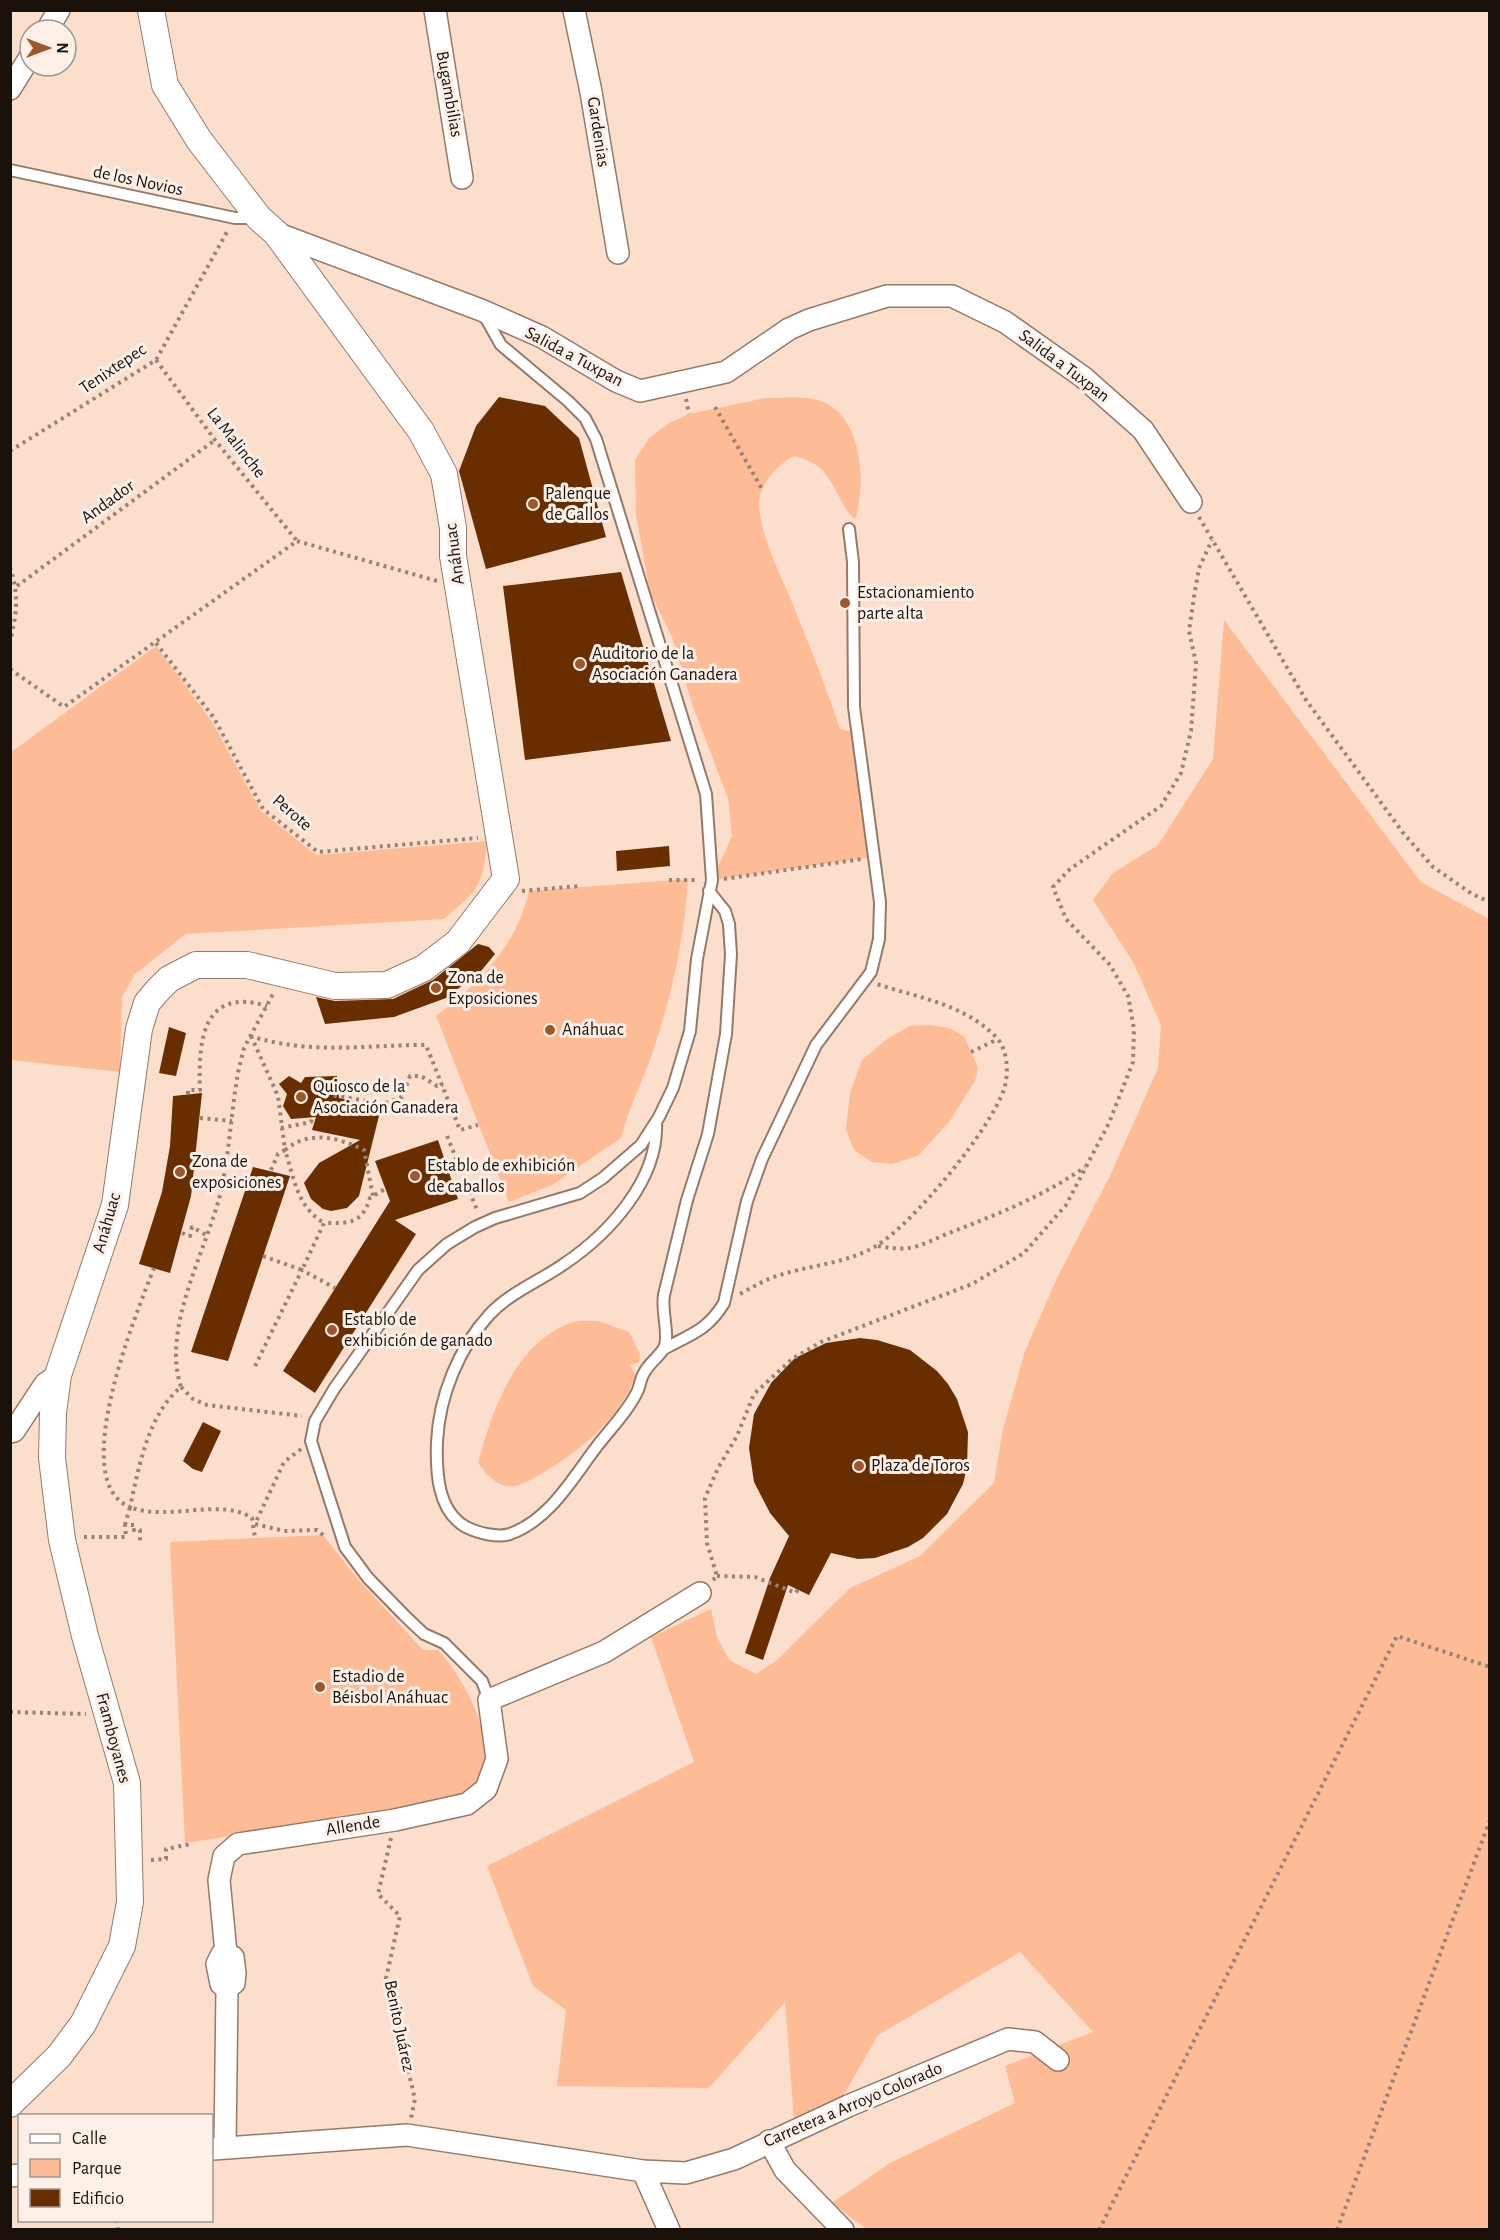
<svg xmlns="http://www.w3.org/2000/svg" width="1500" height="2240" viewBox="0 0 1500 2240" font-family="'Alegreya Sans',sans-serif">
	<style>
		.green { fill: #fdbc96 }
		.building { fill: #682e00 }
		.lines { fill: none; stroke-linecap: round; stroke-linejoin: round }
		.service-casing { stroke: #957a6a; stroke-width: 14 }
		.minor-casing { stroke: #957a6a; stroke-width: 24 }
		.tertiary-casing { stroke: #957a6a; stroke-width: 28 }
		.path { stroke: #978276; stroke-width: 4; stroke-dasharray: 3 4.5; stroke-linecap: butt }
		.service { stroke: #fff; stroke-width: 10 }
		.minor { stroke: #fff; stroke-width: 21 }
		.tertiary { stroke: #fff; stroke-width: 26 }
		.poi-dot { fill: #9c572a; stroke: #fcf0e9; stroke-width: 2 }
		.labels { text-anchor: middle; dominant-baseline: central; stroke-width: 6; stroke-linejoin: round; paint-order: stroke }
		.street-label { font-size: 18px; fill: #1b110b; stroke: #fcf0e9 }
		.poi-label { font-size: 18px; fill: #1b110b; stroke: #fcf0e9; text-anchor: start }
	</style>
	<rect width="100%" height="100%" fill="#fcdecd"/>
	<!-- green -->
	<path class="green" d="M 765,398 C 782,398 805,395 821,401 C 864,417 866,485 855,520 C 829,492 837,466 793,456 C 778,465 759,484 759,503 C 760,533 777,568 789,595 C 807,640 825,683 840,729 L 849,731 L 864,739 L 858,756 L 873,857 L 712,880 L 732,836 L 728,798 L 693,707 L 672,637 L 650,592 L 636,515 L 635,460 L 649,438 L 669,423 L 689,414 Z
		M 1224,620 L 1421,882 L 1489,919 L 1489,2229 L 866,2229 L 832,2203 L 890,2163 L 1015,2103 L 1005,2066 L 1093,2032 L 1020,1952 L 878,2035 L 842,2098 L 794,2120 L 785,2002 L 709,2088 L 557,2086 L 566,2010 L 533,1986 L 487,1866 L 694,1762 L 651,1637 L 711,1609 L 717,1637 L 729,1660 L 756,1674 L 777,1660 L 850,1588 L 920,1556 L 994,1483 L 1002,1433 L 1025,1351 L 1057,1278 L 1110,1176 L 1158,1068 L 1161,1025 L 1133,962 L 1093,900 L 1113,873 L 1158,845 L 1213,759 Z
		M 156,646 L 211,720 L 261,811 L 316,855 L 487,841 C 483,888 478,890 444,919 L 186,934 L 135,974 L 122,997 L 120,1072 L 11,1060 L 10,753 Z
		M 688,879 C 685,934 673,990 656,1042 C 646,1075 629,1105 621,1138 L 552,1185 L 509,1202 L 436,1016 C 479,984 517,945 529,891 Z
		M 930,1025 L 949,1028 L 964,1036 L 978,1068 L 975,1081 L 949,1122 L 918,1156 L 892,1164 L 872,1162 L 854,1150 L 846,1129 L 850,1093 L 862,1060 L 887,1039 L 910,1026 Z
		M 598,1321 L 629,1332 L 640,1354 L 639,1362 L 630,1365 L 636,1375 C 620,1419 580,1451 541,1474 C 531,1480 518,1488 506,1486 C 493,1483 486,1473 478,1463 C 492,1410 515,1344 570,1323 C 578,1320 590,1321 598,1321 Z
		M 323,1535 L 357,1578 L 423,1650 L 438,1650 C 462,1675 503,1748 480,1783 C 475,1790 464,1796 458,1801 L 185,1843 L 170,1542 Z"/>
	<!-- building -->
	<path class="building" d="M 499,397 L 545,406 L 579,438 L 606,537 L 486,569 L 459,471 L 476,426 Z
		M 621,572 L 671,741 L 525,760 L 503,586 Z
		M 669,846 L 670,866 L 617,871 L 616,851 Z
		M 478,944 L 489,947 L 495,954 L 481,971 L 446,998 L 394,1017 L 325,1024 L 316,997 L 335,1001 L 393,999 L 433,980 Z
		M 169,1027 L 186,1033 L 176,1076 L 159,1073 Z
		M 289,1076 L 301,1083 L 305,1077 L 337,1076 L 339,1098 L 381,1108 L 359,1196 L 347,1208 L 331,1211 L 323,1209 L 311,1199 L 304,1183 L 319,1163 L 360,1140 L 312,1130 L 316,1117 L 291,1119 L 283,1106 L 287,1094 L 279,1084 Z
		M 202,1093 L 191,1196 L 170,1273 L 139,1264 L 162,1192 L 170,1146 L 173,1096 Z
		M 438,1140 L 458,1199 L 395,1220 L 416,1234 L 315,1393 L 283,1371 L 390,1201 L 375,1161 Z
		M 253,1167 L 290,1176 L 228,1361 L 191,1352 Z
		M 860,1338 L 877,1340 L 910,1350 L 937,1371 L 948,1384 L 957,1399 L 968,1432 L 967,1467 L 963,1484 L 947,1514 L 923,1538 L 908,1547 L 875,1558 L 858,1559 L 831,1553 L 809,1595 L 788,1585 L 763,1660 L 745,1653 L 770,1578 L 789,1536 L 770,1513 L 754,1482 L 749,1448 L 754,1414 L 771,1383 L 795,1358 L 826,1343 Z
		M 203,1422 L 221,1431 L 202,1472 L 193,1469 L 183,1461 Z"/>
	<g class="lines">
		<!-- service casing -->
		<g class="service-casing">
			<path id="service" d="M 10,170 L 235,218 L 257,218
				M 484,315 L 501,345 L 568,401 L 585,418 L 596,439 L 706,794 L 712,880 L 697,959 L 690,1031 L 673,1088 L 659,1117 L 641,1145 L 603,1178 L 580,1193 L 495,1218 L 475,1227 L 447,1244 L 418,1270 L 334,1389 L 315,1421 L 311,1441 L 345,1547 L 368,1578 L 404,1615 L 424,1634 L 444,1643 L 482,1681 L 489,1700
				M 656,1122 C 659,1179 610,1233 564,1264 C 540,1281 509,1293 489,1315 C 459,1348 439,1396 437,1442 C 436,1471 437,1511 466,1527 C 478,1533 497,1538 510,1534 C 551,1519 573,1477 598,1445 C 611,1428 629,1410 638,1390 C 640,1384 641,1378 644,1373 C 649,1363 659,1357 664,1348 C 670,1337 661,1310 664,1295 L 687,1200 L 708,1134 L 726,1034 L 731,954 L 729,924 L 725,911 L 709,891
				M 664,1349 C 691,1334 707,1331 724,1303 L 747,1201 L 762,1159 L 816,1045 L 871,972 L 879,939 L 880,902 L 854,707 L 853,562 L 849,529"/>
		</g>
		<!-- minor casing -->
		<g class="minor-casing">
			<path id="minor" d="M 435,10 L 462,178
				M 574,10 L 591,92 L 618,253
				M 47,30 L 59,10
				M 10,89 L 30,57
				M 276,233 L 481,310 L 542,337 L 616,381 L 640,391 L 726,372 L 789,329 L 809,320 L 887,296 L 952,296 L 1005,322 L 1083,377 L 1143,430 L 1191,502
				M 10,1432 L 14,1431 L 45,1384 L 58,1375
				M 226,1953 L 222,1954 L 217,1964 L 221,1984 L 227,1988
				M 769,2141 L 785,2170 L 843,2230
				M 225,2148 L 227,1988 L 234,1983 L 235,1973 L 233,1957 L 226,1953 L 219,1880 L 224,1856 L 238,1844 L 395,1820 L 467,1804 L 486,1789 L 497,1759 L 489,1700 L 604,1652 L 700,1593
				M 213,2149 L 407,2135 L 643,2171 L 686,2173 L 734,2159 L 848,2106 L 1008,2039 L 1035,2042 L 1058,2060
				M 643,2171 L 669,2230
				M 10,2176 L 20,2175"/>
		</g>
		<!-- tertiary casing -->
		<g class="tertiary-casing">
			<path id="tertiary" d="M 10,2104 L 59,2056 L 83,2024 L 122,1946 L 130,1902 L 127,1783 L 85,1636 L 62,1540 L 52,1458 L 53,1413 L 58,1375 L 115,1205 L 139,1029 L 147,1003 L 157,991 L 169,979 L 196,965 L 247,965 L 335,986 L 387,985 L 424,968 L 458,942 L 506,879 L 453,556 L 453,528 L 444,474 L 421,431 L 276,233 L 259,218 L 199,140 L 165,85 L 151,10"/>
		</g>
		<!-- path -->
		<path class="path" d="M 156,360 L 215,440 L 297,541
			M 686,399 L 689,414
			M 715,407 L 762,489
			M 10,451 L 156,360 L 228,230
			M 1199,517 L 1306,700 L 1404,834 L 1433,867 L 1472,894 L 1490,902
			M 297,541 L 437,581
			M 10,567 C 19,593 17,615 10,641
			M 17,586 L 215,440
			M 156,643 L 214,718 L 263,809 L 318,852 L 478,838
			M 10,669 L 64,707 L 297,541
			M 724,879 L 862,859
			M 669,880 L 698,880
			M 522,891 L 579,886
			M 250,1036 C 311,1055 364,1045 426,1045 L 460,1130 L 478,1125
			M 251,1036 L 278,1096 L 285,1150
			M 971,1052 L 998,1039
			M 188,1094 L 188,1090 L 200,1090 C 198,1042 202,986 267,1006
			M 200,1118 L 232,1121
			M 281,1128 L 311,1122 L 320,1093 L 383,1104 L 402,1097 L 410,1076 L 421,1076 L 437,1086 L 443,1085
			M 447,1136 L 477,1210
			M 285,1150 C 309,1130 337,1137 364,1150 L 373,1196
			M 271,1170 L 278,1154 L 285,1150 C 294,1178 297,1207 324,1223
			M 182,1233 L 190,1236 L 192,1227 L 208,1236
			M 878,1246 C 890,1248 902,1250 914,1247 C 926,1244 937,1238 949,1233 C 996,1215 1044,1196 1085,1167
			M 263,1256 L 302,1270 L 324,1223 C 348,1223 362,1225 370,1198 L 385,1189
			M 154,1268 C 137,1312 66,1482 130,1507 C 139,1467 148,1414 181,1387 C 161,1327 207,1250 221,1191 C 230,1150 231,1109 239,1068 L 244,1048 L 273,994
			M 740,1294 C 753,1287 764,1280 777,1276 C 809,1265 846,1264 876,1246 C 913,1224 991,1129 1004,1089 C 1009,1074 1008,1049 996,1037 C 964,1004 919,998 877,984
			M 255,1366 L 302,1270 L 335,1288
			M 181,1387 L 193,1399 L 207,1405 L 302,1416
			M 301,1449 L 284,1462 L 255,1524 L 284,1531 L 317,1530 L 323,1535
			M 125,1525 L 130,1507 C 168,1522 221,1497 252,1518 L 255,1538
			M 84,1537 L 126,1537 L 125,1525 L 135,1525 L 134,1530 L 140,1530 L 140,1542
			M 717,1576 L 755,1577 L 796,1593 L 798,1589
			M 713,1580 L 717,1576 L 707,1543 L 705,1498 L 718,1468 L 737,1436 L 754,1394 L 792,1359 L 821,1342 L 972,1284 L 1024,1253 L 1066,1205 L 1109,1123 L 1133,1062 L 1134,1029 L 1128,996 L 1110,965 L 1066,919 L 1053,887 L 1070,869 L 1161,806 L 1181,773 L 1191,731 L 1196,663 L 1189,631 L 1194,597 L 1199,568 L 1212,540
			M 10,1712 L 86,1714
			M 391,1838 L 378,1894 L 400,1916 L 386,1978 L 415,2099 L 411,2118
			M 151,1860 L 166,1859 L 166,1849 L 191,1844
			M 116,2220 L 118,2230
			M 1099,2230 L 1397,1636 L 1490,1667
			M 1337,2230 L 1490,1820"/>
		<!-- service -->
		<use href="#service" class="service"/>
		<!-- minor -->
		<use href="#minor" class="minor"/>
		<!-- tertiary -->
		<use href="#tertiary" class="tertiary"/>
	</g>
	<!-- markers -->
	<g class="poi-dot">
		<circle cx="533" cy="504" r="6"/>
		<circle cx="845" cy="603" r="6"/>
		<circle cx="580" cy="664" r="6"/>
		<circle cx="436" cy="988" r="6"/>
		<circle cx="550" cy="1030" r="6"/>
		<circle cx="301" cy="1097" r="6"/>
		<circle cx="180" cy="1172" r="6"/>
		<circle cx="415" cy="1176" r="6"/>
		<circle cx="332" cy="1330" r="6"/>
		<circle cx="859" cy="1466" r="6"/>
		<circle cx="320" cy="1687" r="6"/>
	</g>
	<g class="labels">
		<!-- street labels -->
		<g class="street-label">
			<text transform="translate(449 94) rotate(80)">Bugambilias</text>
			<text transform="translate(598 132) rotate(81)">Gardenias</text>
			<text transform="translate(138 181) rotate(12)">de los Novios</text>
			<text transform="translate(574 357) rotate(28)">Salida a Tuxpan</text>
			<text transform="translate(1064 366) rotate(37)">Salida a Tuxpan</text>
			<text transform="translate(113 369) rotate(-34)">Tenixtepec</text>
			<text transform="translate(236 443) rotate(52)">La Malinche</text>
			<text transform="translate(108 502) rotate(-36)">Andador</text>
			<text transform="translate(455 554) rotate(-97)">Anáhuac</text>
			<text transform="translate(292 813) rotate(41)">Perote</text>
			<text transform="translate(107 1223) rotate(-74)">Anáhuac</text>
			<text transform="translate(113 1738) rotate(75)">Framboyanes</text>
			<text transform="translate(353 1826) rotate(-9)">Allende</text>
			<text transform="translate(399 2026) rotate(78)">Benito Juárez</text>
			<text transform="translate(853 2105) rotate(-23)">Carretera a Arroyo Colorado</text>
		</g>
		<!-- poi labels -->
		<g class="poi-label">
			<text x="545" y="494">Palenque<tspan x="545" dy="21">de Gallos</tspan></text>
			<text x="857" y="593">Estacionamiento<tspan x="857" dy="21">parte alta</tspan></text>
			<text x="592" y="654">Auditorio de la<tspan x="592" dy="21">Asociación Ganadera</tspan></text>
			<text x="448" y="978">Zona de<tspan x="448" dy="21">Exposiciones</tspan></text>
			<text x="562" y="1030">Anáhuac</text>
			<text x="313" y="1087">Quiosco de la<tspan x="313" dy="21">Asociación Ganadera</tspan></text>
			<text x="192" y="1162">Zona de<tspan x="192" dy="21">exposiciones</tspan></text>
			<text x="427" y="1166">Establo de exhibición<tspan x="427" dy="21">de caballos</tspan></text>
			<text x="344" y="1320">Establo de<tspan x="344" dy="21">exhibición de ganado</tspan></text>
			<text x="871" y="1466">Plaza de Toros</text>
			<text x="332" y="1677">Estadio de<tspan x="332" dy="21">Béisbol Anáhuac</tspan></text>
		</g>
	</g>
	<!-- border -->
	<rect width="1500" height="2240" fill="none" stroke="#1b110b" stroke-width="24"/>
	<!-- legend -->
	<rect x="18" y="2114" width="195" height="108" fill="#fcf0e9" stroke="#a29790" stroke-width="1.5"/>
	<rect x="30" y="2134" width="30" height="9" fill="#ffffff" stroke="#a29790" stroke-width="1.5"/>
	<text x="72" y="2144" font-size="18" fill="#1b110b">Calle</text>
	<rect x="30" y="2159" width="30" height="18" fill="#fdbc96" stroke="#a29790" stroke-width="1.5"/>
	<text x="72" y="2174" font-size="18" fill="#1b110b">Parque</text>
	<rect x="30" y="2189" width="30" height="18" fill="#682e00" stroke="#a29790" stroke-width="1.5"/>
	<text x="72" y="2204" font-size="18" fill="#1b110b">Edificio</text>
	<!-- north arrow -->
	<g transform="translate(48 48) rotate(90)"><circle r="28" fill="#fcf0e9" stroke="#a29790" stroke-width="1.5"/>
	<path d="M0-4.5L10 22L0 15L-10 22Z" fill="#9c572a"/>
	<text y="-9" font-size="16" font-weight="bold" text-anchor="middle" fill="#1b110b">N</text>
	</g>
</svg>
